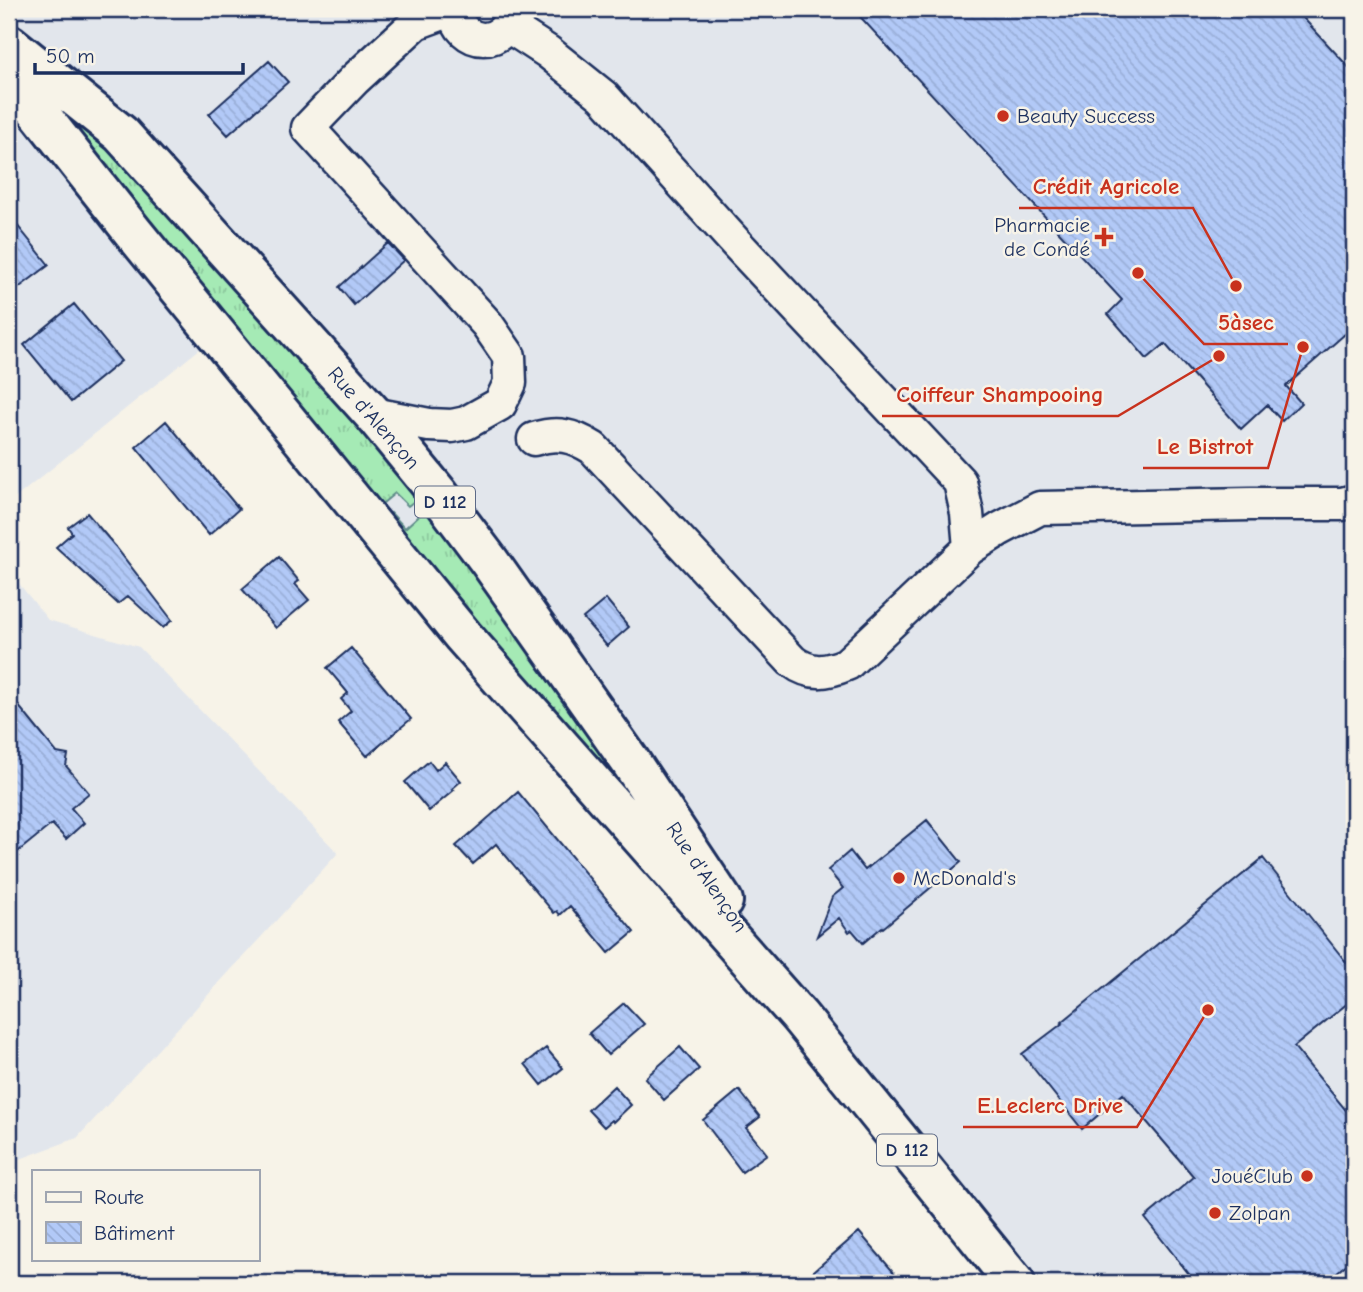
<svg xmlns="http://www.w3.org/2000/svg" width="1363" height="1292" viewBox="0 0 1363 1292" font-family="'Comic Neue',sans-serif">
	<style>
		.built { fill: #e2e6ec }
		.grass { fill: url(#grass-tufts); stroke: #608c8a; stroke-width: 2 }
		.building { fill: url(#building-back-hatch); stroke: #1b2f5e; stroke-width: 2 }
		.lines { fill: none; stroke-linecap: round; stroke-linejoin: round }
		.minor-casing { stroke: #1b2f5e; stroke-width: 37 }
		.major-casing { stroke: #1b2f5e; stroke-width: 44 }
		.minor { stroke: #f7f3e8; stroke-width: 32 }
		.major { stroke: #f7f3e8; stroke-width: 38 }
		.poi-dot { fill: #c8321e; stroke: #f7f3e8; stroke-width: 2.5 }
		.labels { text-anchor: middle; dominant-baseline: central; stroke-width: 5; stroke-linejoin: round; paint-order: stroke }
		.shield { fill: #f7f3e8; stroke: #5d6a87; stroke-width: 2 }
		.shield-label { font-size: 19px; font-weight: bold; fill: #1b2f5e }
		.poi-label { font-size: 21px; fill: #1b2f5e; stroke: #f7f3e8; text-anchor: start }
		.street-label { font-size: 21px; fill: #1b2f5e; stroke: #f7f3e8 }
		.leader { fill: none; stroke: #c8321e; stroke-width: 2.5 }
		.callout-dot { fill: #c8321e; stroke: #f7f3e8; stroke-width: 2.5 }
		.callout-label { font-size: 23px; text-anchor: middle; font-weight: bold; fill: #c8321e; stroke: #f7f3e8; stroke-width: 5; stroke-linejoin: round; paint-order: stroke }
	</style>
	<defs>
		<pattern id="grass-tufts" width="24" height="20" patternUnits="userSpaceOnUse" patternTransform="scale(1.75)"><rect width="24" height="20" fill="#a5eab5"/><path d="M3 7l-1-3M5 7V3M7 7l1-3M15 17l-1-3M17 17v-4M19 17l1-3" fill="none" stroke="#8dc99e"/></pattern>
		<pattern id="building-back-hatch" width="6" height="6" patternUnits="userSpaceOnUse" patternTransform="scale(1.75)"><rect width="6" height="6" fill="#b2c9f7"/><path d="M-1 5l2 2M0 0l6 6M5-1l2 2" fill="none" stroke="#98add6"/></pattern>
	</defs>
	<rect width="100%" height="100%" fill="#f7f3e8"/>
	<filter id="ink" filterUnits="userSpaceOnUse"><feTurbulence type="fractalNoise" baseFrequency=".0143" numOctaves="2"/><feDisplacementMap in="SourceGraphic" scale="14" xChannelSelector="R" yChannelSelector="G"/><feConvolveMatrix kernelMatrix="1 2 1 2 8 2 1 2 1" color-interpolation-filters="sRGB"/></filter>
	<g filter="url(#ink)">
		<!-- built -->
		<path class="built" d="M 9,9 L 1354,9 L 1354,1283 L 1013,1283 L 9,67 Z
			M 9,77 L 217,335 L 9,503 Z
			M 9,571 L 48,620 L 139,647 L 338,853 L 77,1138 L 9,1163 Z"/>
		<!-- grass -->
		<path class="grass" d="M 66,108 L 121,159 L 291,345 L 419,497 L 408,506 L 395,493 L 371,513 L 57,115 Z
			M 427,508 L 654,811 L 654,826 L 380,524 L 391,513 L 405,528 Z"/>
		<!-- building -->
		<path class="building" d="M 853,9 L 1295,9 L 1354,73 L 1354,326 L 1286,386 L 1301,403 L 1282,421 L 1267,405 L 1241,429 L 1165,344 L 1147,359 L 1108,314 L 1122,300 Z
			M 269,61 L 288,82 L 228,135 L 209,114 Z
			M 9,215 L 49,265 L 9,295 Z
			M 388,243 L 404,260 L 354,305 L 339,287 Z
			M 74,304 L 121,361 L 71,402 L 24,345 Z
			M 166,421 L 239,509 L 209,535 L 136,447 Z
			M 87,513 L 115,546 L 172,620 L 163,628 L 128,596 L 118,604 L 56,547 L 72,533 L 68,527 Z
			M 279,557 L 299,581 L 295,584 L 309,600 L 276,628 L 242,589 Z
			M 606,599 L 629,627 L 607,646 L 583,618 Z
			M 351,648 L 411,719 L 367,756 L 338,722 L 351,711 L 341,699 L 348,693 L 327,668 Z
			M 9,694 L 57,753 L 68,755 L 66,766 L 89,793 L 71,808 L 84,823 L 66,839 L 52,824 L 9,859 Z
			M 429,761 L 436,770 L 445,762 L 461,781 L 452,789 L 454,790 L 429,811 L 405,782 Z
			M 518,792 L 634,932 L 609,953 L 570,906 L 560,915 L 557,911 L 554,913 L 496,844 L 473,864 L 456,846 Z
			M 927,820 L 961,862 L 883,928 L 882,927 L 863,943 L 852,930 L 849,932 L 839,918 L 817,936 L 832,897 L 843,888 L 828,870 L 850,851 L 865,870 Z
			M 1263,858 L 1354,972 L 1354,998 L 1294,1047 L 1354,1120 L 1354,1258 L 1324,1283 L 1196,1283 L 1145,1218 L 1194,1177 L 1123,1094 L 1082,1129 L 1022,1054 L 1063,1023 L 1062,1022 Z
			M 624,1003 L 644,1024 L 608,1055 L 589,1033 Z
			M 680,1047 L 699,1069 L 664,1100 L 645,1078 Z
			M 546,1048 L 563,1068 L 542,1085 L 525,1064 Z
			M 614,1086 L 631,1105 L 613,1122 L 612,1120 L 604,1127 L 588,1110 Z
			M 739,1090 L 760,1117 L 746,1128 L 767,1154 L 742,1172 L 703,1120 Z
			M 859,1232 L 903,1283 L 800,1283 Z"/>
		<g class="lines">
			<!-- minor casing -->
			<g class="minor-casing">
				<path id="minor" d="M 454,9 C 460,49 507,49 513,9
					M 508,26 L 548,52 L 603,96 L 736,243 L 960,482 L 967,513 L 970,548
					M 373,414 L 429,425 L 452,426 L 466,423 L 500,404 L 510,383 L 509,356 L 487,324 L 308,128 L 355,79 L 416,23 L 454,9
					M 534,439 C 558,432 572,435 593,448 L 792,661 C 810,675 827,673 847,664 L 970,548 L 1000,529 L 1040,508 L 1251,504 L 1342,504 L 1354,501"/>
			</g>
			<!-- major casing -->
			<g class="major-casing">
				<path id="major" d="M 9,44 L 121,134 L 373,414 L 437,492 L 489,561 L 630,761 L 723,901
					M 9,75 L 133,232 L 463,636 L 799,1016 L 1015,1283"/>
			</g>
			<!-- minor -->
			<use href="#minor" class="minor"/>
			<!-- major -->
			<use href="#major" class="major"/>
		</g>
	</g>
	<!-- markers -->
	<g class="poi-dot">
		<circle cx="1003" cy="116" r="7"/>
		<path d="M1100.5 226.5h7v7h7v7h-7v7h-7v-7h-7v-7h7z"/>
		<circle cx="899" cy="878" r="7"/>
		<circle cx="1307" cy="1176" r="7"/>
		<circle cx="1215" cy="1213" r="7"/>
	</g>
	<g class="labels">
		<!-- shield labels -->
		<g class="shield">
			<rect x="415" y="486.5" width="60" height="31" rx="5"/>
			<rect x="877" y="1134.5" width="60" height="31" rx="5"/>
		</g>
		<g class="shield-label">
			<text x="445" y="502">D 112</text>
			<text x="907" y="1150">D 112</text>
		</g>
		<!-- poi labels -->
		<g class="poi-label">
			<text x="1017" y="116">Beauty Success</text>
			<text x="1090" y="225" text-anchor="end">Pharmacie<tspan x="1090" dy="24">de Condé</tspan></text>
			<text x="913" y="878">McDonald's</text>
			<text x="1293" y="1176" text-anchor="end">JouéClub</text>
			<text x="1229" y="1213">Zolpan</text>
		</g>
		<!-- street labels -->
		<g class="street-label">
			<text transform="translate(374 418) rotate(49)">Rue d'Alençon</text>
			<text transform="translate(707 877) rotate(56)">Rue d'Alençon</text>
		</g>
	</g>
	<!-- callouts -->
	<path class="leader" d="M1236 286L1193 208H1019M1138 273L1204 344H1288M1219 356L1118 416H882M1303 347L1268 468H1143M1208 1010L1137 1127H963"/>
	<g class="callout-dot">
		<circle cx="1236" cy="286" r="7"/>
		<circle cx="1138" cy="273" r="7"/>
		<circle cx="1219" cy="356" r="7"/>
		<circle cx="1303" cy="347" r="7"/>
		<circle cx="1208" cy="1010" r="7"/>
	</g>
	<g class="callout-label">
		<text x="1106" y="194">Crédit Agricole</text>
		<text x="1246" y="330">5àsec</text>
		<text x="1000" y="402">Coiffeur Shampooing</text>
		<text x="1205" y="454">Le Bistrot</text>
		<text x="1050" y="1113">E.Leclerc Drive</text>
	</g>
	<!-- margin -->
	<rect width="1363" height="1292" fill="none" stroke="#f7f3e8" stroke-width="35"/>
	<rect x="18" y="18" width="1328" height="1257" fill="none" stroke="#1b2f5e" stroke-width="2.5" filter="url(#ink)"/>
	<!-- legend -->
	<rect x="32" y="1170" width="228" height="91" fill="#f7f3e8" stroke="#9fa5b1" stroke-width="2"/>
	<rect x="46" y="1192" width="35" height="10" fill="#f7f3e8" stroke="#9fa5b1" stroke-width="2"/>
	<text x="94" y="1204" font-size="21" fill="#1b2f5e">Route</text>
	<rect x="46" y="1222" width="35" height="21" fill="url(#building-back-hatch)" stroke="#9fa5b1" stroke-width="2"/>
	<text x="94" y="1240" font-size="21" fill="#1b2f5e">Bâtiment</text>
	<!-- scale -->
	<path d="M35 63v10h208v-10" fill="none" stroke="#1b2f5e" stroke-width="3.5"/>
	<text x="46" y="63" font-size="21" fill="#1b2f5e" stroke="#f7f3e8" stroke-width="5" paint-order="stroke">50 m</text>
</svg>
